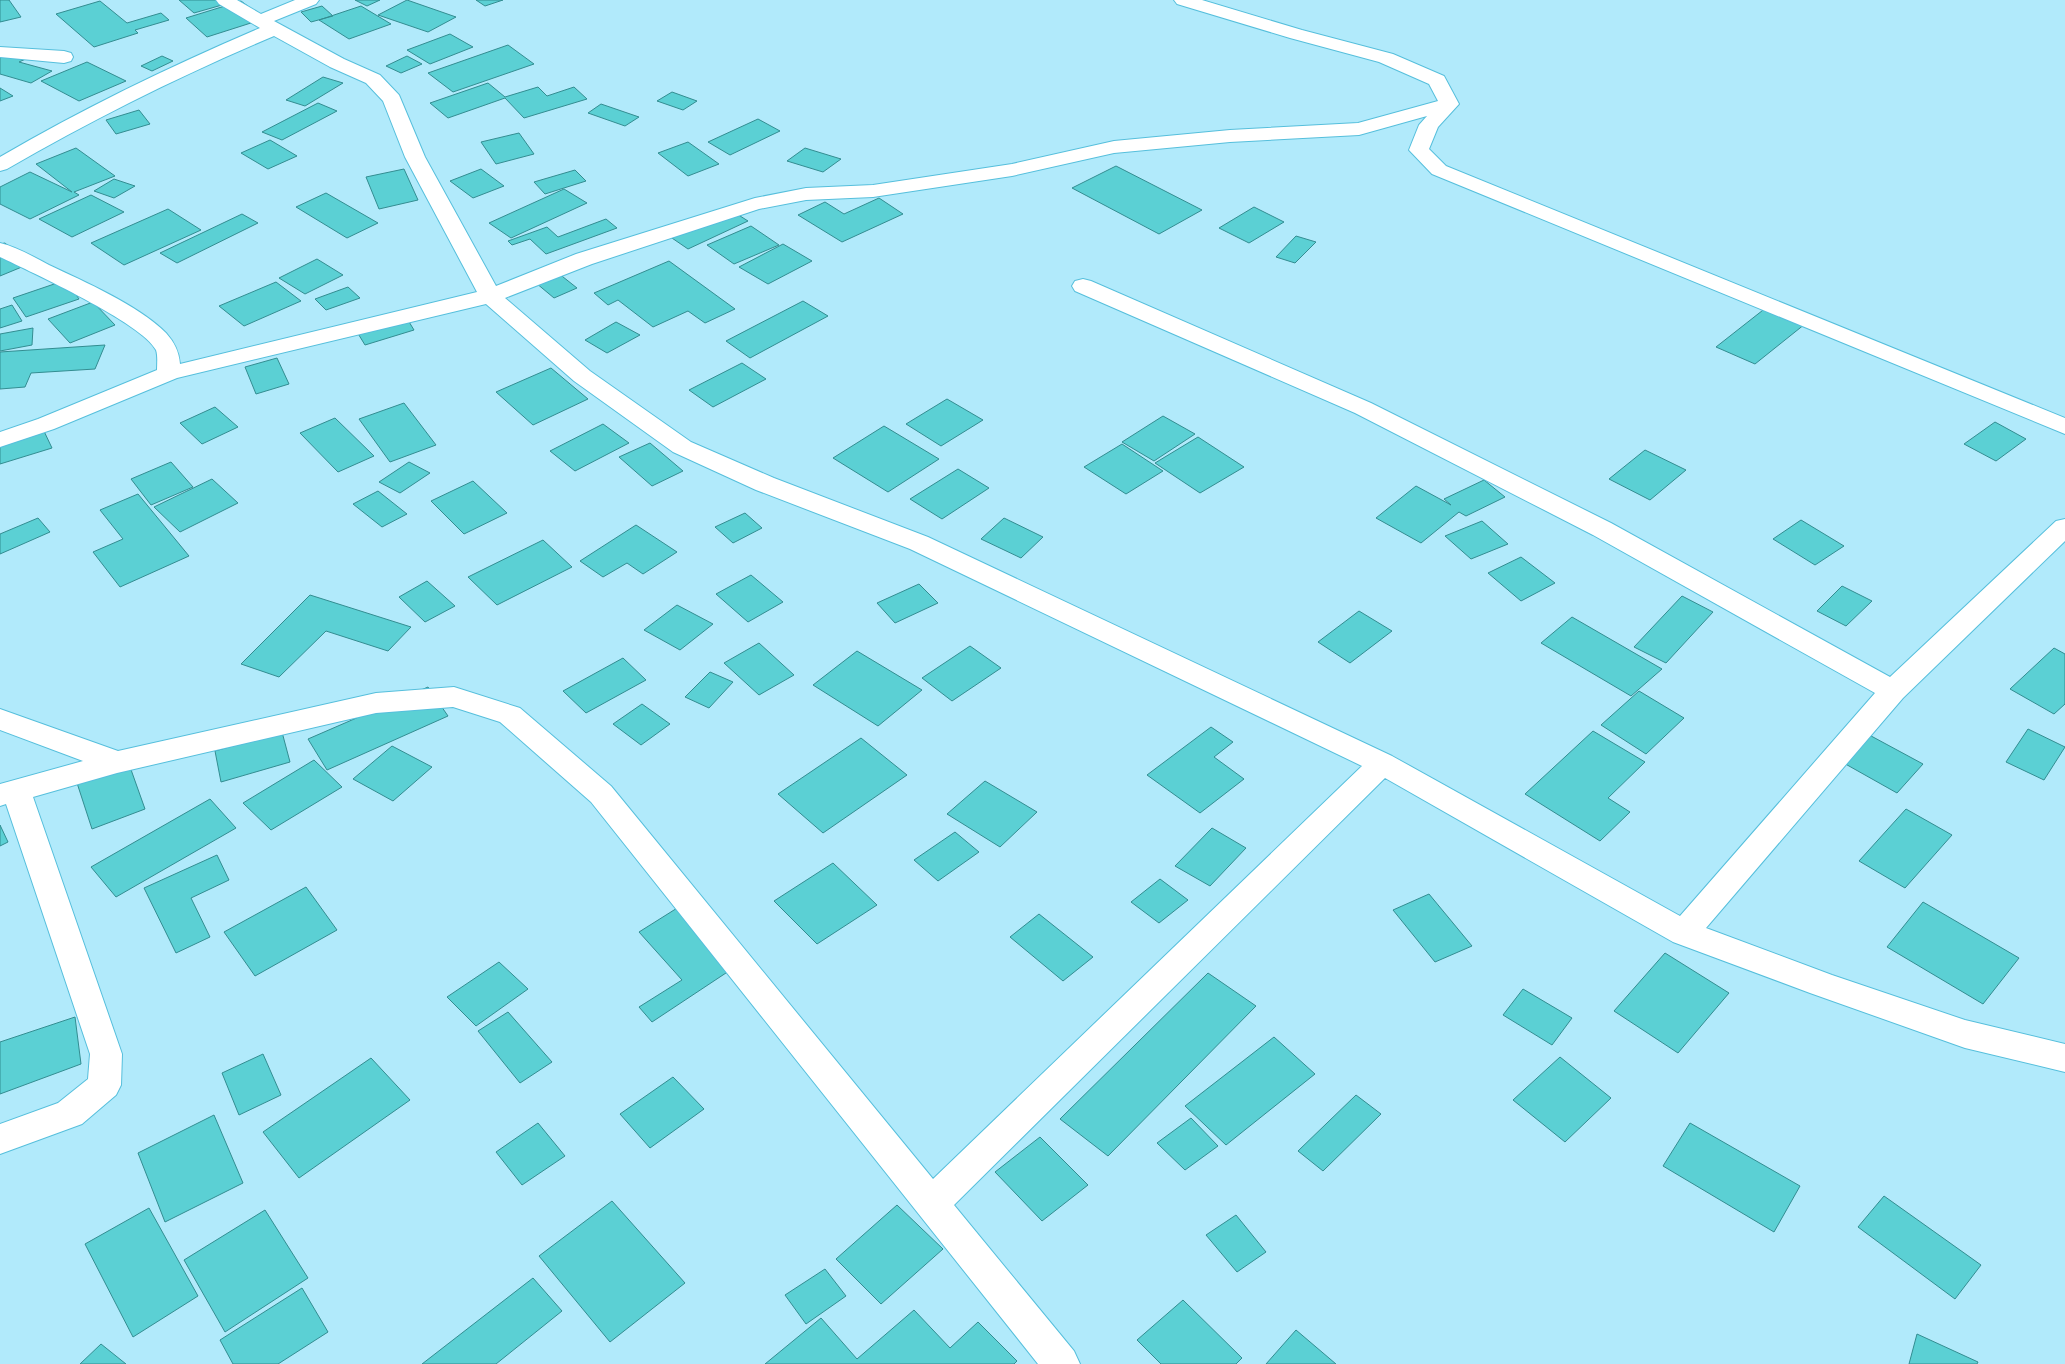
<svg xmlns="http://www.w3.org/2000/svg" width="2065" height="1364" viewBox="0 0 2065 1364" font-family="'DM Sans',sans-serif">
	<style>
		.building { fill: #5bd0d4; stroke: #338d91 }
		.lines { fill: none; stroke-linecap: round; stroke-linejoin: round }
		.minor-casing { stroke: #56bfdc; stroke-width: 2 }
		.minor { fill: #fff; fill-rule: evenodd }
	</style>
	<rect width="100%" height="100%" fill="#b1eafb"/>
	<!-- building -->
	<path class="building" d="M 0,0 L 9,0 L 21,17 L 0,22 Z
		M 179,0 L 235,0 L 236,1 L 194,13 Z
		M 355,0 L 380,0 L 367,6 Z
		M 407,0 L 456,17 L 428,32 L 378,15 Z
		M 476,0 L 503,0 L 485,6 Z
		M 100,1 L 127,23 L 161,13 L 169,20 L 135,30 L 138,33 L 94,47 L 56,14 Z
		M 241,1 L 253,10 L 254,22 L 207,37 L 186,18 Z
		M 322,6 L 333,16 L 311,22 L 301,12 Z
		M 361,6 L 391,24 L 349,39 L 319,20 Z
		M 450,34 L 473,47 L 430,64 L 407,50 Z
		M 508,45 L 534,64 L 453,92 L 428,73 Z
		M 0,55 L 28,58 L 19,62 L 52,71 L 31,83 L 0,74 Z
		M 162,56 L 173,61 L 152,71 L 141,66 Z
		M 407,56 L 422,64 L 401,73 L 386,66 Z
		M 87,62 L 126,81 L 79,101 L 41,81 Z
		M 323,77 L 343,83 L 305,106 L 286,100 Z
		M 488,83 L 505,97 L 538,87 L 547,96 L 574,87 L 587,99 L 524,118 L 505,98 L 448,118 L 430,103 Z
		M 0,88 L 13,96 L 0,101 Z
		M 672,92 L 697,101 L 683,110 L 657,101 Z
		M 318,103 L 337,111 L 282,140 L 262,132 Z
		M 601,104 L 639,117 L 625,126 L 588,113 Z
		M 139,110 L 150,124 L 116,134 L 106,120 Z
		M 758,119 L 780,131 L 730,155 L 708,142 Z
		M 519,133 L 534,154 L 496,164 L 481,142 Z
		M 270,140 L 297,156 L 268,169 L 241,153 Z
		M 688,142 L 719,164 L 688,176 L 658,153 Z
		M 76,148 L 115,176 L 74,192 L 79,195 L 30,219 L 0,204 L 0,187 L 30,172 L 72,192 L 36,164 Z
		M 805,148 L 841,159 L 823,172 L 787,161 Z
		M 1116,166 L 1202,210 L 1159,234 L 1072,188 Z
		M 404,169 L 418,200 L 379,209 L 366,177 Z
		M 481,169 L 504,186 L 473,198 L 450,181 Z
		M 575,170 L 586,181 L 545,194 L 534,182 Z
		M 114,179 L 135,186 L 114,198 L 94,191 Z
		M 564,189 L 587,203 L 511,238 L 489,223 Z
		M 326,193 L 378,223 L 347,238 L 296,207 Z
		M 91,195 L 124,212 L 72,237 L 39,219 Z
		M 879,198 L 903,214 L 842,242 L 798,215 L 825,202 L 844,214 Z
		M 1254,207 L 1284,222 L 1249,243 L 1219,228 Z
		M 168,209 L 201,230 L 124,265 L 91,243 Z
		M 729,209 L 748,221 L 688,249 L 669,236 Z
		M 242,214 L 258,223 L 177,263 L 160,253 Z
		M 606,219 L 617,228 L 546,254 L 530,239 L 512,245 L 508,241 L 547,227 L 558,237 Z
		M 751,226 L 779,245 L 734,264 L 707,245 Z
		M 1296,236 L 1316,242 L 1295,263 L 1276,257 Z
		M 5,243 L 29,264 L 0,276 L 0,244 Z
		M 783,244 L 812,261 L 768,284 L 739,267 Z
		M 317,259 L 343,275 L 305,294 L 279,278 Z
		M 669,261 L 735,309 L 705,323 L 688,311 L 653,327 L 618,300 L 608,305 L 594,293 Z
		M 553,269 L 577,288 L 554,298 L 530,278 Z
		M 66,280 L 79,299 L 26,317 L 13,298 Z
		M 276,282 L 301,301 L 244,326 L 219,306 Z
		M 348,287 L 360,298 L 326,310 L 315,299 Z
		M 803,301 L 828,316 L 750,358 L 726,341 Z
		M 93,302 L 115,325 L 70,343 L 48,319 Z
		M 1772,303 L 1810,320 L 1755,364 L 1716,347 Z
		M 12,305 L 22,321 L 0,328 L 0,309 Z
		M 403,312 L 414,330 L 365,345 L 354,327 Z
		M 616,322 L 640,335 L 607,353 L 585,340 Z
		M 33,328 L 32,345 L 0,351 L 0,334 Z
		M 105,345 L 95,369 L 31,373 L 25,387 L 0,389 L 0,352 Z
		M 277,358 L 289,384 L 256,394 L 245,367 Z
		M 742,363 L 766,379 L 713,407 L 689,390 Z
		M 551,368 L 588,399 L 533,425 L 496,392 Z
		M 947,399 L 983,420 L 941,446 L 906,424 Z
		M 404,403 L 436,445 L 390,462 L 359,419 Z
		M 215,407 L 238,427 L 202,444 L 180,423 Z
		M 1163,416 L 1195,434 L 1154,461 L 1122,442 Z
		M 335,418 L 374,456 L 338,472 L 300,433 Z
		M 1995,422 L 2026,439 L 1996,461 L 1964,444 Z
		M 603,424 L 629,443 L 575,471 L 550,451 Z
		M 884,426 L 939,459 L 888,492 L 833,458 Z
		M 42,427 L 52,448 L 0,464 L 0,440 Z
		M 1198,437 L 1244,467 L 1200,493 L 1155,463 Z
		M 650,443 L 683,471 L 652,486 L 619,457 Z
		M 1122,444 L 1163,471 L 1126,494 L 1084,467 Z
		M 1645,450 L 1686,470 L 1650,500 L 1609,479 Z
		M 171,462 L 193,487 L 151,505 L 131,479 Z
		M 409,462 L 430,473 L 400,493 L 379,482 Z
		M 958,469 L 989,488 L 942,519 L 910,499 Z
		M 212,479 L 238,503 L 180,532 L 154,507 Z
		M 1484,480 L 1505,497 L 1466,516 L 1459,512 L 1421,543 L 1376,518 L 1416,486 L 1451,505 L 1444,499 Z
		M 473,481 L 507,513 L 464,534 L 431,501 Z
		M 378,491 L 407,514 L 382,527 L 353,504 Z
		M 138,494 L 189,556 L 120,587 L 93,552 L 123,539 L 100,510 Z
		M 745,513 L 762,528 L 733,543 L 715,527 Z
		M 38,518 L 50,532 L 0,554 L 0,534 Z
		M 1004,518 L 1043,537 L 1021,558 L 981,539 Z
		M 1801,520 L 1844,546 L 1815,565 L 1773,539 Z
		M 1482,521 L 1508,544 L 1471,559 L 1445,536 Z
		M 636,525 L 677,552 L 643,574 L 627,563 L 603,577 L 580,561 Z
		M 543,540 L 572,567 L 497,605 L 468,577 Z
		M 1521,557 L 1555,583 L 1521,601 L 1488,573 Z
		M 751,575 L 783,602 L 748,622 L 716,594 Z
		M 427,581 L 455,606 L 425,622 L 399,597 Z
		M 919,584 L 938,603 L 895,623 L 877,603 Z
		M 1842,586 L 1872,601 L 1846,626 L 1817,611 Z
		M 310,595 L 411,627 L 388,651 L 326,631 L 279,677 L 241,664 Z
		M 1682,596 L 1713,612 L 1666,663 L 1634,647 Z
		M 677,605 L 713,624 L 680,650 L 644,630 Z
		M 1359,611 L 1392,631 L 1350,663 L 1318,642 Z
		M 1572,617 L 1662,669 L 1631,696 L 1541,643 Z
		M 759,643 L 794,675 L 759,695 L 724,663 Z
		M 970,646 L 1001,668 L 952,701 L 922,678 Z
		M 2054,648 L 2065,654 L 2065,704 L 2054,714 L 2010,689 Z
		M 857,651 L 922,690 L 878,726 L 813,685 Z
		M 623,658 L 646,680 L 586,713 L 563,691 Z
		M 710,672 L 733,682 L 709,708 L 685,697 Z
		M 428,687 L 448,716 L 327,770 L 308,739 Z
		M 1639,691 L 1684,718 L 1646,754 L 1601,725 Z
		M 642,704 L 670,724 L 641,745 L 613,724 Z
		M 1211,727 L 1233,742 L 1214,757 L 1244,779 L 1200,813 L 1147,775 Z
		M 2028,729 L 2065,747 L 2044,780 L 2006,762 Z
		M 1860,730 L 1923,764 L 1897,793 L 1833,757 Z
		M 1593,731 L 1645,762 L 1608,798 L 1630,812 L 1600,841 L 1525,794 Z
		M 282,732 L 290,762 L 221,782 L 215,751 Z
		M 861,738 L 907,775 L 823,833 L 778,794 Z
		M 392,746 L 432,767 L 393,801 L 353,779 Z
		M 314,760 L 342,787 L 271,830 L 243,803 Z
		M 129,764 L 145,809 L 92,829 L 77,783 Z
		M 985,781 L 1037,812 L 1000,847 L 947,814 Z
		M 210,799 L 236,828 L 116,897 L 91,867 Z
		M 1906,809 L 1952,835 L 1905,888 L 1859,861 Z
		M 0,825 L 8,842 L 0,846 Z
		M 1212,828 L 1246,848 L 1210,886 L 1175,866 Z
		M 955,832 L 979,852 L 938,881 L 914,860 Z
		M 217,855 L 229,880 L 191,898 L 210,937 L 176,953 L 144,888 Z
		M 833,863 L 877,905 L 817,944 L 774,901 Z
		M 1160,879 L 1188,900 L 1159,923 L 1131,902 Z
		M 306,887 L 337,930 L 255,976 L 224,932 Z
		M 1429,894 L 1472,946 L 1435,962 L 1393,910 Z
		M 1923,902 L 2019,958 L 1983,1004 L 1887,947 Z
		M 682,905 L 738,965 L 652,1022 L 639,1007 L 682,980 L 639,932 Z
		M 1039,914 L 1093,957 L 1063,981 L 1010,937 Z
		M 1665,953 L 1729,993 L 1678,1053 L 1614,1011 Z
		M 499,962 L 528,989 L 476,1026 L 447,997 Z
		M 1208,973 L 1256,1006 L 1108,1156 L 1060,1119 Z
		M 1523,989 L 1572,1018 L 1552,1045 L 1503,1015 Z
		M 508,1012 L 552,1062 L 520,1083 L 478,1031 Z
		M 75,1017 L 81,1064 L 0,1094 L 0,1042 Z
		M 1274,1037 L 1315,1074 L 1226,1145 L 1185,1106 Z
		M 263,1054 L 281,1095 L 239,1115 L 222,1073 Z
		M 1560,1057 L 1611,1098 L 1565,1142 L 1513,1100 Z
		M 371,1058 L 410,1100 L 299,1178 L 263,1132 Z
		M 673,1077 L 704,1109 L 650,1148 L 620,1114 Z
		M 1356,1095 L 1381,1114 L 1323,1171 L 1298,1151 Z
		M 214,1115 L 243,1183 L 165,1222 L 138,1153 Z
		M 1191,1118 L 1218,1146 L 1185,1170 L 1157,1143 Z
		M 538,1123 L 565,1156 L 522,1185 L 496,1152 Z
		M 1690,1123 L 1800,1186 L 1774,1232 L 1663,1166 Z
		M 1040,1137 L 1088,1185 L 1042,1221 L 995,1172 Z
		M 1884,1196 L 1981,1265 L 1955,1299 L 1858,1227 Z
		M 612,1201 L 685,1283 L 610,1342 L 539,1256 Z
		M 897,1205 L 943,1249 L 881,1304 L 836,1259 Z
		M 149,1208 L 198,1296 L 133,1337 L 85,1244 Z
		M 265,1210 L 308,1278 L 225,1332 L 184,1260 Z
		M 1236,1215 L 1266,1252 L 1237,1272 L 1206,1235 Z
		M 825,1269 L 846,1296 L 806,1324 L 785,1295 Z
		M 533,1278 L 562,1311 L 496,1364 L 422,1364 Z
		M 302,1288 L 328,1332 L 278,1364 L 233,1364 L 220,1340 Z
		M 1183,1300 L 1242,1358 L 1236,1364 L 1161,1364 L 1137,1340 Z
		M 914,1310 L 950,1348 L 978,1322 L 1017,1361 L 1014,1364 L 765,1364 L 821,1318 L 857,1359 Z
		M 1296,1330 L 1336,1364 L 1266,1364 Z
		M 1917,1334 L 1978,1362 L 1977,1364 L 1909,1364 Z
		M 101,1344 L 126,1364 L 80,1364 Z"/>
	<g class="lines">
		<!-- minor casing -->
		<g class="minor-casing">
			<path id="minor" d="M 216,0 L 237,0 L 261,14 L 295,0 L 319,0 L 316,4 L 274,21 L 344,59 L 380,75 L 399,95 L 425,157 L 496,286 L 576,254 L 755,198 L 806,188 L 873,185 L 1012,164 L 1114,141 L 1230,130 L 1358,123 L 1438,101 L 1429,84 L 1379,62 L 1290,38 L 1177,4 L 1174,0 L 1202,0 L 1302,30 L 1393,54 L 1444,76 L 1459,104 L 1438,127 L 1429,149 L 1446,166 L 2065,418 L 2065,434 L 1432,174 L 1409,150 L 1419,125 L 1427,116 L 1359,135 L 1230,142 L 1114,153 L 1012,176 L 873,197 L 806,200 L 759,209 L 592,264 L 505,298 L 590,371 L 691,442 L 774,478 L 928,537 L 1392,756 L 1680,916 L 1875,693 L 1593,535 L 1355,413 L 1075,291 L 1072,286 L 1075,281 L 1083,279 L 1091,281 L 1371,403 L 1611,523 L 1890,677 L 2056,521 L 2065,519 L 2065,541 L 1903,698 L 1706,928 L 1832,975 L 1965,1020 L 2065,1044 L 2065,1072 L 1965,1048 L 1810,993 L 1673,942 L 1385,778 L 954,1205 L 1074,1351 L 1080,1364 L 1038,1364 L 591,802 L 500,722 L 453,707 L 376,713 L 117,773 L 33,797 L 122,1054 L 121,1085 L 116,1095 L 82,1124 L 0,1154 L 0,1124 L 58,1103 L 88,1079 L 90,1054 L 6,804 L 0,806 L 0,784 L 83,761 L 0,730 L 0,709 L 118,751 L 376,693 L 454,687 L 520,708 L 611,786 L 933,1179 L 1362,766 L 910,549 L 756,490 L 673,452 L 574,381 L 486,304 L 177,378 L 54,429 L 0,447 L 0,432 L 38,419 L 157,370 C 157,364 158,356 156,350 C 142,323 31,272 0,257 L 0,243 C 17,247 34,257 49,265 C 85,282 138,305 166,333 C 174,342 179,351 180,364 L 477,292 L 405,157 L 383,101 L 366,83 L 330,67 L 274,36 C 182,75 93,119 7,169 L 0,171 L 0,157 C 84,108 171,66 260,28 L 219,4 Z
				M 0,47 L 64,51 L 71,53 L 73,57 L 71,61 L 64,63 L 0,57 Z"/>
		</g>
		<!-- minor -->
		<use href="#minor" class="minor"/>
	</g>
</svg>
